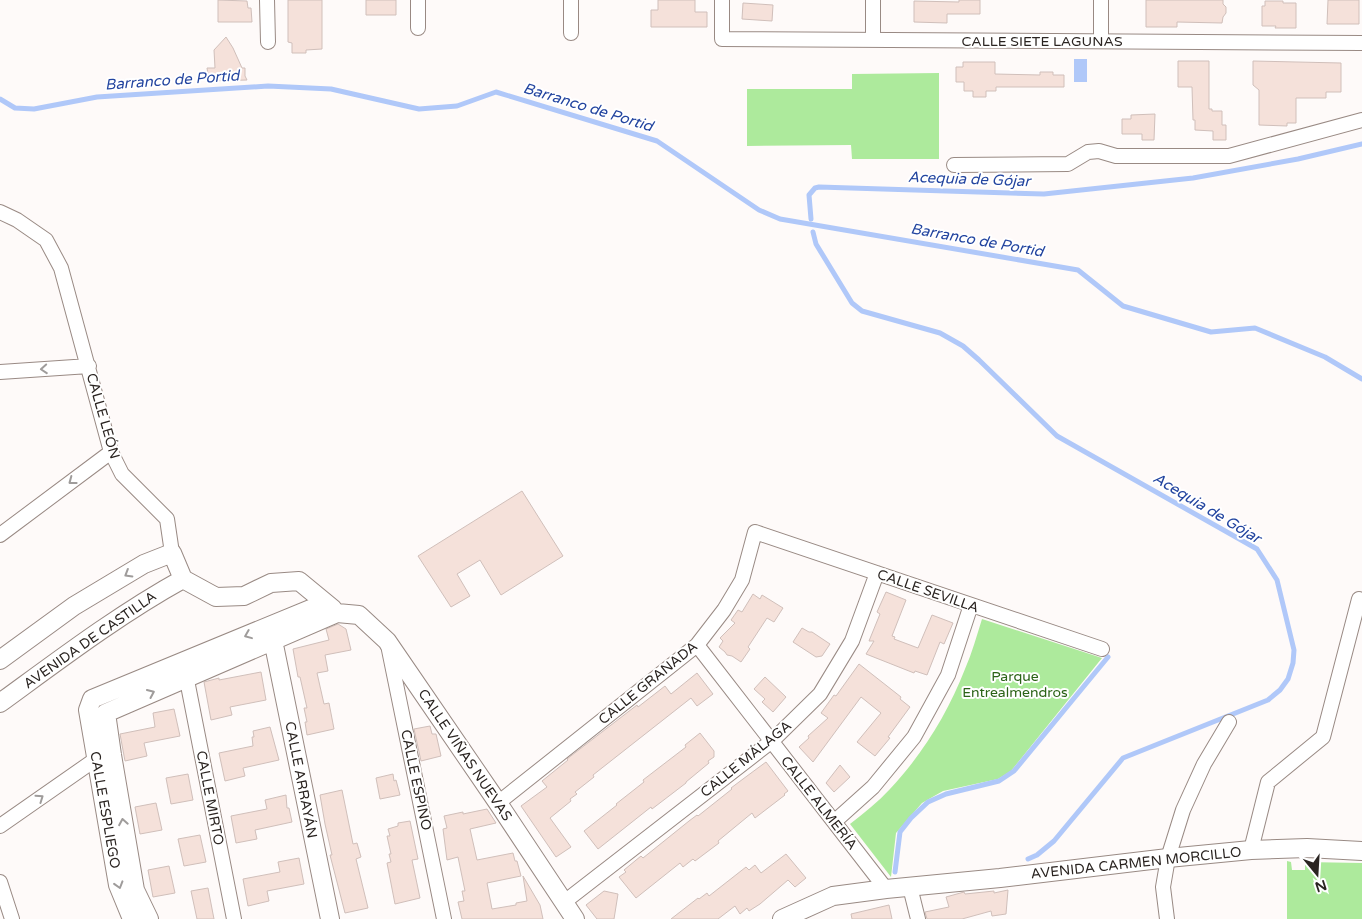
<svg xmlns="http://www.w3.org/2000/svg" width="1362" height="919" viewBox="0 0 1362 919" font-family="'Varela Round',sans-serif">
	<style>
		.green { fill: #adea9c }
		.water { fill: #b0c8f9 }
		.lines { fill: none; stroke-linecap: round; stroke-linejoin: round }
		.stream { stroke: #b0c8f9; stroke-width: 5 }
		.building { fill: #f5e1da; stroke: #d0bfba }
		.minor-casing { stroke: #998a84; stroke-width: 16 }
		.tertiary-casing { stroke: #998a84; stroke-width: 20 }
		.minor { stroke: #fff; stroke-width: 14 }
		.tertiary { stroke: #fff; stroke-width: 18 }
		.oneway { stroke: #9f9c9b }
		.labels { text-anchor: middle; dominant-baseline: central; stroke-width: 4; stroke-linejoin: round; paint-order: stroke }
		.street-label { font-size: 14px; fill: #2a2421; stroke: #fff }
		.park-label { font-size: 14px; fill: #2b6317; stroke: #fff }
		.water-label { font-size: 15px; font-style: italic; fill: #22449f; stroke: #fff }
	</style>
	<rect width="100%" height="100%" fill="#fefaf9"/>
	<!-- green -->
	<path class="green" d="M 939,73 L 939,159 L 852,159 L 851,145 L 747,146 L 747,89 L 852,89 L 852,74 Z
		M 982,619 L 1102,658 L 1011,771 L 998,779 L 943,791 L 922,803 L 896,833 L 891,877 L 850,824 C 864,813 878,802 890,789 C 922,755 948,713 965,669 C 972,653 977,635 982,619 Z
		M 1287,861 L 1291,862 L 1292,870 L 1305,870 L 1305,862 L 1362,863 L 1362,919 L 1287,919 Z"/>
	<!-- water -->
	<path class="water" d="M 1074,59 L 1087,59 L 1087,82 L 1074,82 Z"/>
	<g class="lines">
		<!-- stream -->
		<path class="stream" d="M 0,99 L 15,108 L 34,109 L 97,97 L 268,86 L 331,89 L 419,109 L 457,106 L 496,92 L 657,141 L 759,210 L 780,219 L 1078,270 L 1123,306 L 1211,332 L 1255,328 L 1325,357 L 1362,379
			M 811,219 L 809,195 L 815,188 L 819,187 L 1044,194 L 1193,178 L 1298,159 L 1362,144
			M 813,232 L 816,244 L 852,303 L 862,311 L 940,333 L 963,346 L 979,360 L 1057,436 L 1257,549 L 1277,580 L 1294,650 L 1293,663 L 1288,679 L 1280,690 L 1268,700 L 1123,758 L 1054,841 L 1037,855 L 1028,859
			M 895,872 L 900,832 L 911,818 L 928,802 L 946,794 L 999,781 L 1014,771 L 1108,657"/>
	</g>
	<!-- building -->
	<path class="building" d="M 218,0 L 247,1 L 248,8 L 251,8 L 252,22 L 218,22 Z
		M 288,0 L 322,0 L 322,49 L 306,50 L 306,53 L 292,53 L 292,43 L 288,42 Z
		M 366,0 L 396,0 L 396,15 L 366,15 Z
		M 658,0 L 695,0 L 695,12 L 707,12 L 707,27 L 651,27 L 651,10 L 658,10 Z
		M 959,0 L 980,0 L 980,14 L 947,14 L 947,23 L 914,22 L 914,1 L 959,2 Z
		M 1146,0 L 1223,0 L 1223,4 L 1226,7 L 1226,13 L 1223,17 L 1222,23 L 1177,22 L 1177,27 L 1146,27 Z
		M 1328,0 L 1359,0 L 1359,24 L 1327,24 Z
		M 1265,1 L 1283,1 L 1283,3 L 1296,3 L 1296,28 L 1275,28 L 1276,26 L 1262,26 L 1262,6 L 1265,6 Z
		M 743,3 L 773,5 L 772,21 L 742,19 Z
		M 226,37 L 233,48 L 242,68 L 245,68 L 245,76 L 247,80 L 209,81 L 207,68 L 215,68 L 214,50 Z
		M 1178,61 L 1209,61 L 1209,109 L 1212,109 L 1212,111 L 1222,111 L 1222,125 L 1226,125 L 1226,140 L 1213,140 L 1213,131 L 1195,130 L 1195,120 L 1193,120 L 1192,87 L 1178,87 Z
		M 1253,61 L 1341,63 L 1341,92 L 1326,92 L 1326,98 L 1296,98 L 1296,123 L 1287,123 L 1287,126 L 1259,125 L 1259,90 L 1253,85 Z
		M 963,62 L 995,62 L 995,74 L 1040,75 L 1040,72 L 1053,72 L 1053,75 L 1064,75 L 1064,87 L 996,87 L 996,91 L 986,91 L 986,97 L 973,97 L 973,91 L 964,91 L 964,82 L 956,82 L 956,67 L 963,67 Z
		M 1155,114 L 1154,140 L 1142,140 L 1142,134 L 1122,134 L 1122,119 L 1131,119 L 1131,115 Z
		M 522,491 L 563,556 L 501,595 L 480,560 L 457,574 L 470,596 L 451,607 L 418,556 Z
		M 886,592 L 906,600 L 892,636 L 895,637 L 894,639 L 918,648 L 932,615 L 953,623 L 944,644 L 940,642 L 927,675 L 915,671 L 914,673 L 866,654 L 874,641 L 869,641 L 880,614 L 877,612 Z
		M 753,594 L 760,599 L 762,595 L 783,608 L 774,622 L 767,618 L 748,647 L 750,649 L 741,662 L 732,656 L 727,655 L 725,652 L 719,647 L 723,641 L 720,638 L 735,623 L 731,620 L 738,610 L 742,612 Z
		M 338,624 L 346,629 L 351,650 L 325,655 L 328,671 L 317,673 L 324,704 L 329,703 L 334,729 L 307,735 L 305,722 L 307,722 L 304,708 L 307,708 L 300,677 L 298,677 L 293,649 L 329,640 L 326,629 Z
		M 802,628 L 809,632 L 812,632 L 830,644 L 822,656 L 816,657 L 793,642 Z
		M 859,664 L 901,697 L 900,699 L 910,707 L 888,737 L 890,738 L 875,756 L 857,742 L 881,713 L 861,697 L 813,762 L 799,747 L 809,738 L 808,736 L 828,718 L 821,713 L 834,695 L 836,696 Z
		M 261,672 L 266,700 L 230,707 L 232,715 L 211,720 L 204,682 L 219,678 L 219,680 Z
		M 697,673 L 713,694 L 697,706 L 691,698 L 593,775 L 594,777 L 575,792 L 577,794 L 570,799 L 571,801 L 550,818 L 571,847 L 556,857 L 521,806 L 547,787 L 542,781 L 568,760 L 567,759 L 637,705 L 638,707 L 665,686 L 671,694 Z
		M 765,677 L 786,697 L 773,712 L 762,702 L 765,699 L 754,689 Z
		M 174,709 L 180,736 L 144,743 L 147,756 L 125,761 L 120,734 L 155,727 L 153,713 Z
		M 430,726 L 432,734 L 436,734 L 441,756 L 421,761 L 414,729 Z
		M 270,727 L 279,760 L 243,768 L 245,776 L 225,781 L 219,753 L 253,746 L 252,737 L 254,737 L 253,731 Z
		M 700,733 L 714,751 L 714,757 L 708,761 L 709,763 L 686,782 L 686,783 L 652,809 L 651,807 L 598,849 L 584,831 L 617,805 L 616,804 L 644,782 L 643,780 L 686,747 L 685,745 Z
		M 766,762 L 788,791 L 784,794 L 785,795 L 755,818 L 752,813 L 718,841 L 719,843 L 695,861 L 693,859 L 683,867 L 680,863 L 636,898 L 619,877 L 626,872 L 624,870 L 641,856 L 643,858 L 689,821 L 697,815 L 698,816 L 732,789 L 731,788 L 743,779 Z
		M 840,765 L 850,777 L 834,792 L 826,783 Z
		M 188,774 L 193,800 L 171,804 L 166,778 Z
		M 393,774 L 394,781 L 396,780 L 400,795 L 380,799 L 376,778 Z
		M 342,790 L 353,844 L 357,843 L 361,857 L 356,859 L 368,908 L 345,913 L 330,855 L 332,855 L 325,824 L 320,795 Z
		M 286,795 L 287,808 L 289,808 L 292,822 L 255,830 L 257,839 L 236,843 L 231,816 L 267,809 L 265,800 Z
		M 156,803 L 162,830 L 140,834 L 135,807 Z
		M 487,809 L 496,823 L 470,829 L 477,860 L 513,853 L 515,861 L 517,861 L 521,876 L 487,883 L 492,909 L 516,905 L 516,903 L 527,901 L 523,876 L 540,905 L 543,919 L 462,919 L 458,902 L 464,901 L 462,891 L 465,891 L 458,857 L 447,860 L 443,829 L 447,828 L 444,816 L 463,812 L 463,814 Z
		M 410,821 L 418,859 L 412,860 L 420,898 L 395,904 L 387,863 L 391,862 L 389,854 L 391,854 L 387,836 L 390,836 L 388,829 L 398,826 L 398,823 Z
		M 200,835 L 206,862 L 184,866 L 178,839 Z
		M 786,854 L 806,878 L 795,887 L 788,880 L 760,904 L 749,911 L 747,908 L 740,914 L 735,906 L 718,919 L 671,919 L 698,898 L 699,899 L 707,893 L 709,896 L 746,867 L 749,870 L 755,865 L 761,873 Z
		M 299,858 L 304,884 L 267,891 L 269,901 L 248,906 L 243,879 L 280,872 L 278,862 Z
		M 169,866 L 175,893 L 153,897 L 148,870 Z
		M 208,888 L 214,919 L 197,919 L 191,891 Z
		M 1008,890 L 1006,914 L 992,916 L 991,911 L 962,919 L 927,919 L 925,912 L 949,907 L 946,897 L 964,892 L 965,894 L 994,891 L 994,893 Z
		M 604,891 L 618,894 L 614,919 L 597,919 L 586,905 Z
		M 889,905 L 892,919 L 852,919 L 851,914 Z"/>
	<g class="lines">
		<!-- minor casing -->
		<g class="minor-casing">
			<path id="minor" d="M 267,0 L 268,42
				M 418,0 L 418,28
				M 571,0 L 571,33
				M 722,0 L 722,39 L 1362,43
				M 1101,0 L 1101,41
				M 873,40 L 873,0
				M 954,165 L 1068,164 L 1088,152 L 1099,151 L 1116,156 L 1229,156 L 1362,120
				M 0,212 L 17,220 L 46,240 L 61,268 L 111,452 L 122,474 L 167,519 L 172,553
				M 0,372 L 89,366
				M 0,535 L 111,452
				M 388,645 L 444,919
				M 697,645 L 886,889
				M 185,670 L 234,919
				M 498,803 L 697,645 L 724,610 L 742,580 L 755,532 L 1102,649
				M 834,822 L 873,787 L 914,737 L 948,675 L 971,605
				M 0,826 L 96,759 L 105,757
				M 1251,850 L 1268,782 L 1323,737 L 1359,599
				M 0,882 L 12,919
				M 910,887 L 918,919
				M 563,903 L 772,741 L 820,694 L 852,641 L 877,573
				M 1167,919 L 1163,887 L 1168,858 L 1183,810 L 1204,764 L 1229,722"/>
		</g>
		<!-- tertiary casing -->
		<g class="tertiary-casing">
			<path id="tertiary" d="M 273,640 L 330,919
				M 0,660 L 74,606 L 144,564 L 172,553 L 183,579 L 216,597 L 244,596 L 271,583 L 299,581 L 333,609
				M 0,703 C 59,660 118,615 183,579
				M 132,919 L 118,885 L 88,710 L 92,699 L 325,603
				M 149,919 L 135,890 L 112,755 L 106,713 L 337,613 L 359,615 L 387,641 L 498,803 L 575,919
				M 782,919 L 833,896 L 886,889 L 1000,878 L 1168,858 L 1251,850 L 1307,848 L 1362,851"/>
		</g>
		<!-- minor -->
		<use href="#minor" class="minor"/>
		<!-- tertiary -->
		<use href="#tertiary" class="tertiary"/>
	</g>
	<!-- one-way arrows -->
	<defs><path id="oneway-chevron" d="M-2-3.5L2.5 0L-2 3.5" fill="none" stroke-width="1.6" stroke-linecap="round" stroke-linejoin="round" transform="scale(1.25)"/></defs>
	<g class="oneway">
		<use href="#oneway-chevron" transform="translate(44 369) rotate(176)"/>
		<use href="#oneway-chevron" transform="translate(72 481) rotate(143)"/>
		<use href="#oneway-chevron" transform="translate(128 574) rotate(149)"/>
		<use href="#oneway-chevron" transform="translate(248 635) rotate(158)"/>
		<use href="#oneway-chevron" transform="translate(151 693) rotate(-24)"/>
		<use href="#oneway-chevron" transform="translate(40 798) rotate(-35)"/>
		<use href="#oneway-chevron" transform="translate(123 822) rotate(-100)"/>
		<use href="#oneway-chevron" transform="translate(119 885) rotate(73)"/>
	</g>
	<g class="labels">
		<!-- street labels -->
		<g class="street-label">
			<text x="1042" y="41">CALLE SIETE LAGUNAS</text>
			<text transform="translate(103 416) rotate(74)">CALLE LEÓN</text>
			<text transform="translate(928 591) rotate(19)">CALLE SEVILLA</text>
			<text transform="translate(90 640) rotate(-35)">AVENIDA DE CASTILLA</text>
			<text transform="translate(648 683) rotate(-39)">CALLE GRANADA</text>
			<text transform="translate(465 755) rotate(56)">CALLE VIÑAS NUEVAS</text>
			<text transform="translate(746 759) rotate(-39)">CALLE MÁLAGA</text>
			<text transform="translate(301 780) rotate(79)">CALLE ARRAYÁN</text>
			<text transform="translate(416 780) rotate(78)">CALLE ESPINO</text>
			<text transform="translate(210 798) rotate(79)">CALLE MIRTO</text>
			<text transform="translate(819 803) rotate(52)">CALLE ALMERÍA</text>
			<text transform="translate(105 810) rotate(80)">CALLE ESPLIEGO</text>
			<text transform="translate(1136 863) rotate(-6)">AVENIDA CARMEN MORCILLO</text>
		</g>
		<!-- park labels -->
		<g class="park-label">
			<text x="1015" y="676">Parque<tspan x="1015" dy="16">Entrealmendros</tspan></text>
		</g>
		<!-- water labels -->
		<g class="water-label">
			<text transform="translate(172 80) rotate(-4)">Barranco de Portid</text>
			<text transform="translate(588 107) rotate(17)">Barranco de Portid</text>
			<text transform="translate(969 179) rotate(2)">Acequia de Gójar</text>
			<text transform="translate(977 240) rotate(10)">Barranco de Portid</text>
			<text transform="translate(1207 508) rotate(31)">Acequia de Gójar</text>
		</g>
	</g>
	<!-- north arrow -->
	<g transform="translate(1317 874) rotate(162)" stroke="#ffffff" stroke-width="4" paint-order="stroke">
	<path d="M0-4L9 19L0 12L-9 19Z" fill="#2a2421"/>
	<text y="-8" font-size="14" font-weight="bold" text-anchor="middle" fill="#2a2421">N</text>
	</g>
</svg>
